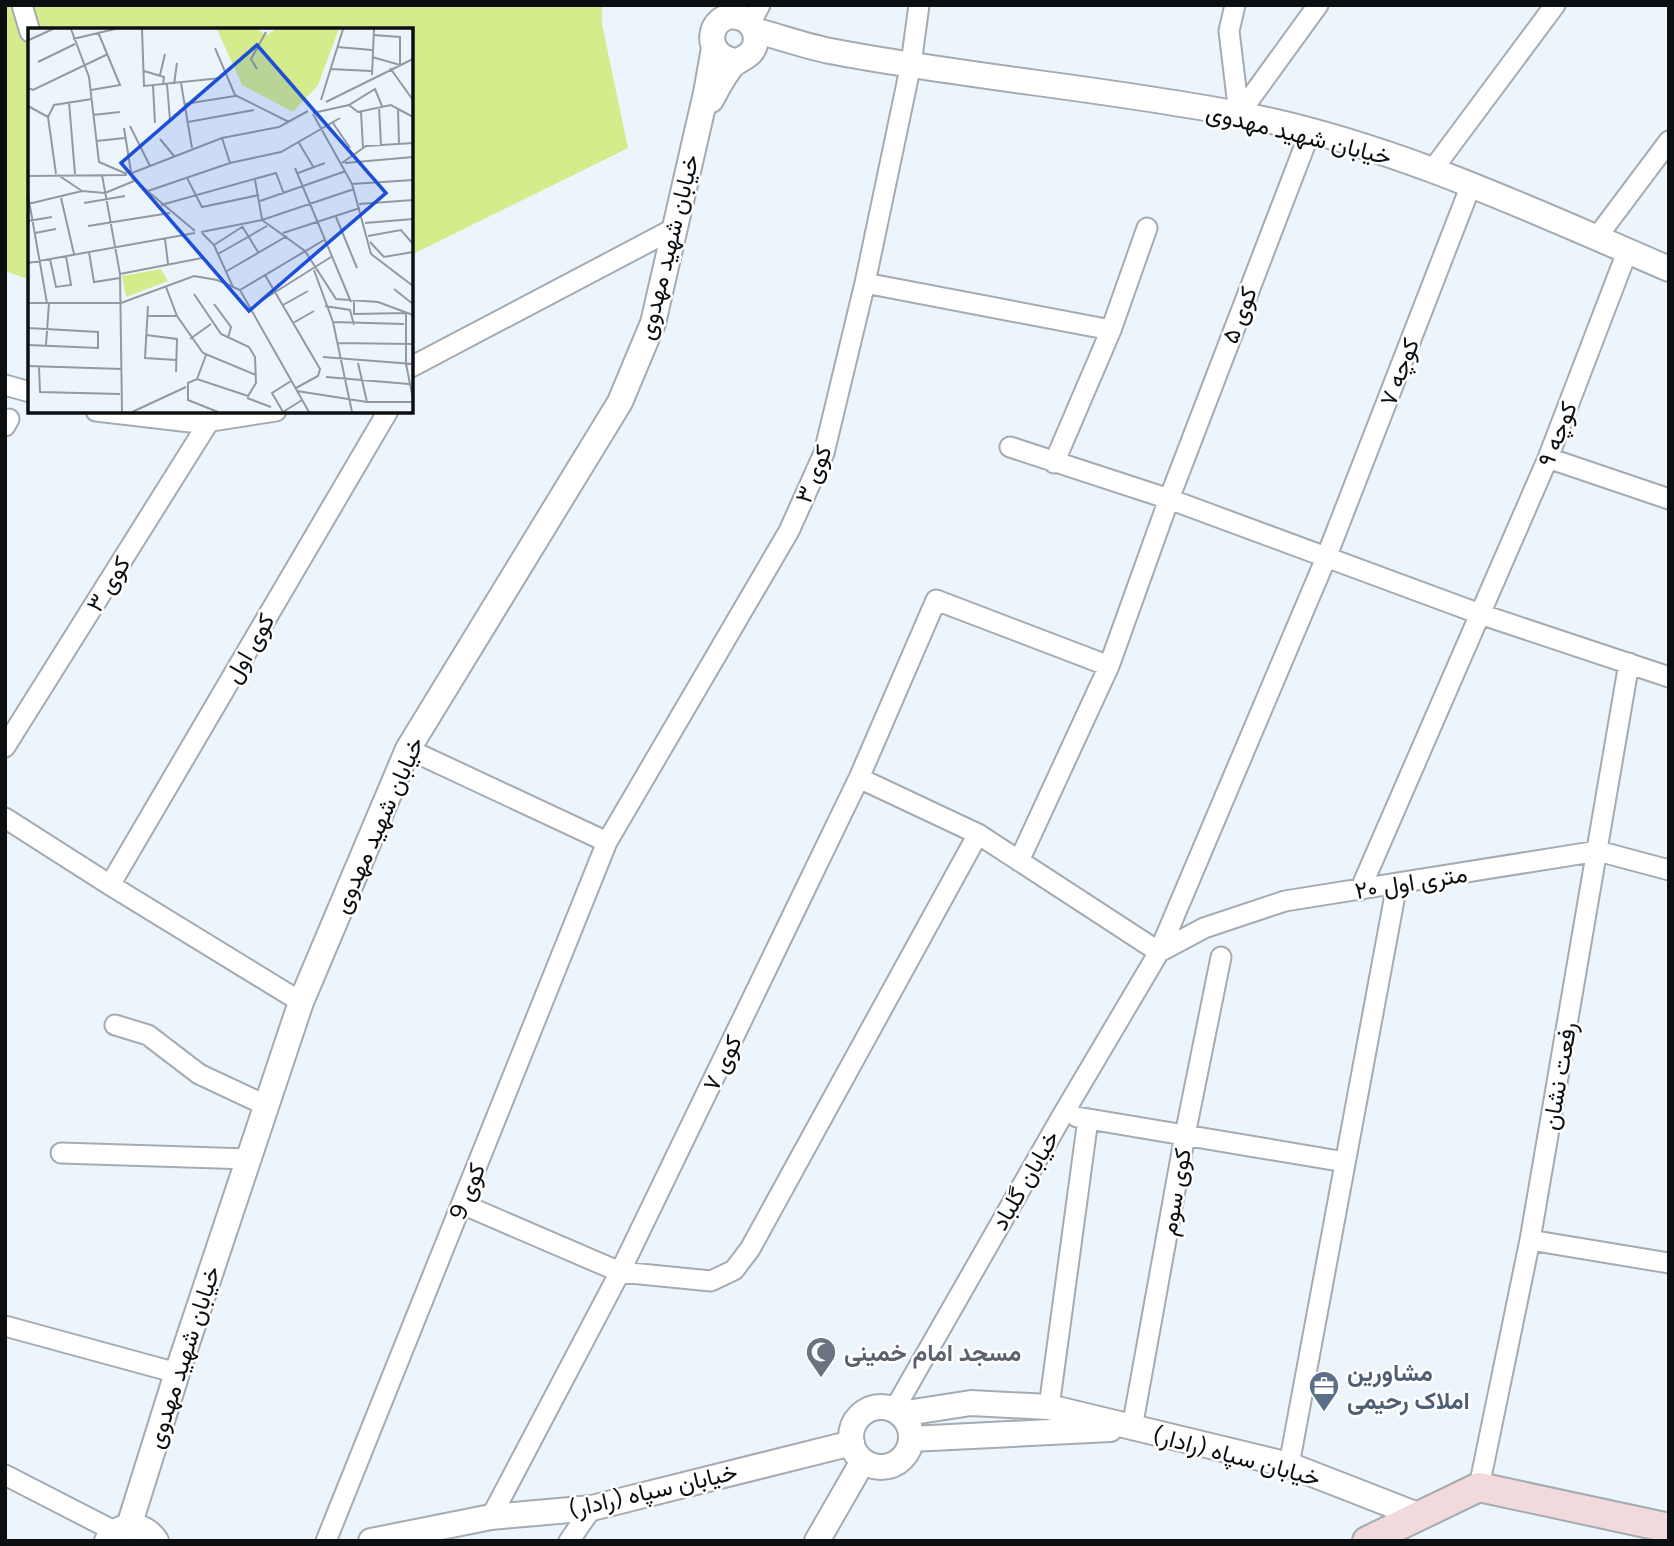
<svg xmlns="http://www.w3.org/2000/svg" width="1674" height="1546" viewBox="0 0 1674 1546" font-family="Figtree,Vazirmatn,sans-serif">
	<style>
		.park { fill: #d4ec8c }
		.lines { fill: none; stroke-linecap: round; stroke-linejoin: round }
		.minor-casing { stroke: #a4abb2; stroke-width: 23 }
		.tertiary-casing { stroke: #a4abb2; stroke-width: 28 }
		.secondary-casing { stroke: #a4abb2; stroke-width: 32 }
		.minor { stroke: #fff; stroke-width: 19 }
		.tertiary { stroke: #fff; stroke-width: 24 }
		.secondary { stroke: #f2dadc; stroke-width: 28 }
		.labels { text-anchor: middle; dominant-baseline: central; stroke-width: 5; stroke-linejoin: round; paint-order: stroke }
		.street-label { font-size: 24px; fill: #0c0f11; stroke: #fff }
		.worship-label { font-size: 24px; font-weight: bold; fill: #5b616d; stroke: #fff; text-anchor: start }
		.service-label { font-size: 24px; font-weight: bold; fill: #4e5e75; stroke: #fff; text-anchor: start }
		.inset-road { fill: none; stroke: #93999e; stroke-width: 2 }
		.view { fill: #1d4ed8; fill-opacity: 0.15; stroke: #1d4ed8; stroke-width: 3.5 }
		.inset-edge { fill: none; stroke: #0c0f11; stroke-width: 3.5 }
	</style>
	<rect width="100%" height="100%" fill="#edf5fc"/>
	<!-- park -->
	<path class="park" d="M 5,5 L 602,5 L 602,24 L 628,148 L 411,255 L 411,30 L 30,30 L 30,280 L 5,271 Z"/>
	<g class="lines">
		<!-- minor casing -->
		<g class="minor-casing">
			<path id="minor" d="M 22,5 L 30,32
				M 1235,5 L 1229,31 L 1239,114
				M 750,24 L 760,5
				M 1239,114 L 1318,5
				M 1433,169 L 1555,5
				M 1597,237 L 1669,141
				M 865,283 L 1111,330
				M 411,367 L 675,228
				M 5,385 L 30,392
				M 96,411 L 199,423 L 276,411
				M 5,426 L 9,419
				M 1010,447 L 1169,499 L 1480,614 L 1669,677
				M 1548,458 L 1669,499
				M 1054,463 L 1111,330 L 1147,228
				M 5,747 L 210,420
				M 408,749 L 607,842
				M 859,778 L 978,834 L 1159,952
				M 5,818 L 110,885 L 301,1002
				M 1019,861 L 1109,666 L 1169,499 L 1310,132
				M 110,885 L 388,411
				M 1360,890 L 1548,458 L 1627,252
				M 1159,952 L 1204,928 L 1285,901 L 1598,851 L 1669,870
				M 115,1025 L 148,1035 L 199,1074 L 265,1105
				M 1077,1117 L 1345,1162
				M 61,1153 L 249,1159
				M 462,1204 L 620,1272 L 711,1281 L 734,1270 L 750,1249 L 978,834
				M 1530,1240 L 1669,1263
				M 5,1326 L 177,1373
				M 1049,1407 L 1088,1119
				M 894,1410 L 1062,1116 L 1159,952 L 1326,558 L 1471,185
				M 1132,1428 L 1185,1135 L 1221,957
				M 1289,1465 L 1397,884
				M 5,1475 L 114,1531
				M 1479,1487 L 1530,1240 L 1629,663
				M 491,1517 L 620,1272 L 859,778 L 936,600 L 1109,666
				M 326,1541 L 607,842 L 789,531 L 824,453 L 865,283 L 911,64 L 919,5
				M 569,1541 L 592,1508"/>
		</g>
		<!-- tertiary casing -->
		<g class="tertiary-casing">
			<path id="tertiary" d="M 754,30 C 780,37 805,46 830,51 C 965,77 1103,88 1238,114 C 1388,142 1529,209 1669,269
				M 711,100 C 717,89 723,77 731,67 C 737,60 747,58 752,51 C 761,38 753,19 737,17 C 708,12 700,57 737,61
				M851 1437a30 30 0 1 1 60 0a30 30 0 1 1-60 0Z
				M 900,1414 L 971,1403 L 1049,1407 L 1289,1465 L 1420,1516
				M 911,1439 L 1110,1429
				M 129,1526 L 177,1373 L 301,1002 L 408,749 L 620,402 L 653,323 L 706,93 L 714,48
				M 107,1541 C 119,1522 144,1522 156,1541
				M 371,1541 L 491,1517 L 592,1508 L 852,1443
				M 817,1541 L 863,1461"/>
		</g>
		<!-- secondary casing -->
		<g class="secondary-casing">
			<path id="secondary" d="M 1367,1541 L 1479,1487 L 1669,1528"/>
		</g>
		<!-- minor -->
		<use href="#minor" class="minor"/>
		<!-- tertiary -->
		<use href="#tertiary" class="tertiary"/>
		<!-- secondary -->
		<use href="#secondary" class="secondary"/>
	</g>
	<!-- icons -->
	<defs>
		<g id="mosque-pin" transform="scale(1.575)"><path d="M0 17L-7.5 6A9.5 9.5 0 1 1 7.5 6Z" fill="#6b7280" stroke="#fff"/><path d="M3.5-4.9A6 6 0 1 0 3.5 4.9A5 5 0 1 1 3.5-4.9Z" fill="#fff"/></g>
		<g id="office-pin" transform="scale(1.575)"><path d="M0 17L-7.5 6A9.5 9.5 0 1 1 7.5 6Z" fill="#5c6f8a" stroke="#fff"/><path d="M-6-3h4V-5.5h4V-3h4V5H-6ZM-1-4.5V-3h2v-1.5ZM-6 0V1H6V0Z" fill="#fff"/></g>
	</defs>
	<g fill-rule="evenodd">
		<use href="#mosque-pin" x="821" y="1352"/>
		<use href="#office-pin" x="1324" y="1386"/>
	</g>
	<g class="labels">
		<!-- street labels -->
		<g class="street-label">
			<text transform="translate(1299 134) rotate(14)">خیابان شهید مهدوی</text>
			<text transform="translate(668 247) rotate(-76)">خیابان شهید مهدوی</text>
			<text transform="translate(1239 315) rotate(-69)">کوی ۵</text>
			<text transform="translate(1399 372) rotate(-69)">کوچه ۷</text>
			<text transform="translate(1557 434) rotate(-68)">کوچه ۹</text>
			<text transform="translate(813 474) rotate(-68)">کوی ۳</text>
			<text transform="translate(108 584) rotate(-58)">کوی ۳</text>
			<text transform="translate(249 648) rotate(-60)">کوی اول</text>
			<text transform="translate(378 825) rotate(-66)">خیابان شهید مهدوی</text>
			<text transform="translate(1411 882) rotate(-9)">۲۰ متری اول</text>
			<text transform="translate(722 1063) rotate(-64)">کوی ۷</text>
			<text transform="translate(1559 1076) rotate(-80)">رفعت نشان</text>
			<text transform="translate(1025 1180) rotate(-60)">خیابان گلباد</text>
			<text transform="translate(467 1191) rotate(-68)">کوی 9</text>
			<text transform="translate(1175 1192) rotate(-80)">کوی سوم</text>
			<text transform="translate(183 1357) rotate(-72)">خیابان شهید مهدوی</text>
			<text transform="translate(1237 1456) rotate(15)">خیابان سپاه (رادار)</text>
			<text transform="translate(653 1490) rotate(-13)">خیابان سپاه (رادار)</text>
		</g>
		<!-- worship labels -->
		<g class="worship-label">
			<text x="844" y="1352">مسجد امام خمینی</text>
		</g>
		<!-- service labels -->
		<g class="service-label">
			<text x="1347" y="1372">مشاورین<tspan x="1347" dy="28">املاک رحیمی</tspan></text>
		</g>
	</g>
	<!-- overview -->
	<g transform="translate(28 28)">
		<rect width="385" height="385" fill="#edf5fc"/>
		<path d="M 189,1 L 228,1 L 239,7 L 248,1 L 311,1 L 290,57 L 265,84 L 214,57 ZM 133,241 L 140,253 L 98,269 L 94,248 Z" fill="#d4ec8c"/>
		<path class="inset-road" d="M 43,1 L 61,49 L 71,134 L 99,146M 114,1 L 116,58 L 193,50M 45,11 L 87,1M 1,12 L 25,1M 309,19 L 344,22M 187,20 L 207,67 L 261,94M 344,29 L 372,37 L 372,9 L 345,7M 10,34 L 47,16M 362,40 L 385,72M 229,41 L 223,31 L 238,4M 302,41 L 343,43M 116,43 L 136,49 L 135,57M 132,47 L 137,26M 344,47 L 346,1M 153,55 L 164,120M 139,56 L 142,92M 146,56 L 149,35M 125,58 L 127,95M 0,60 L 5,62 L 80,26M 63,62 L 92,57 L 70,4M 293,72 L 315,1M 41,74 L 47,146M 298,74 L 385,31M 157,76 L 207,68M 321,77 L 330,84 L 363,77 L 385,89M 0,78 L 20,89 L 28,146M 351,79 L 353,117M 370,81 L 371,116M 333,84 L 335,120M 285,85 L 321,77 L 347,61 L 354,78M 285,86 L 324,156 L 343,226 L 385,258M 65,87 L 92,84M 20,89 L 26,77 L 64,71M 160,94 L 226,82M 305,95 L 322,120M 102,98 L 122,138M 96,100 L 103,144M 194,110 L 202,135M 132,111 L 146,128M 68,113 L 97,110M 271,115 L 286,140M 314,135 L 338,118 L 385,115M 317,135 L 385,129M 267,140 L 323,274M 104,145 L 194,110 L 251,99 L 280,83M 270,145 L 297,135M 30,147 L 54,163M 74,147 L 92,246 L 94,384M 0,148 L 99,147M 104,150 L 167,203M 159,150 L 174,179 L 231,167M 227,152 L 234,191M 324,156 L 385,152M 117,164 L 202,135 L 253,124 L 312,90M 0,167 L 19,275M 33,170 L 46,226M 232,173 L 318,143M 56,175 L 97,168M 0,176 L 54,163 L 77,165 L 106,153M 331,176 L 385,172M 133,177 L 248,145 L 256,166M 308,189 L 329,240M 234,192 L 277,223 L 308,271 L 350,274 L 385,287M 0,193 L 24,189M 337,195 L 385,191M 60,198 L 142,185M 214,198 L 230,224M 173,204 L 234,192 L 326,161M 7,205 L 28,201M 174,205 L 186,217 L 205,259M 255,205 L 332,180M 340,208 L 373,202 L 385,216M 137,211 L 140,236M 342,214 L 356,229 L 385,224M 186,217 L 214,199M 61,224 L 66,254 L 92,250M 190,226 L 239,198M 22,231 L 28,259 L 43,257 L 38,228M 0,235 L 167,205M 286,242 L 305,294 L 324,384M 199,243 L 259,208M 92,246 L 174,230M 237,247 L 292,341 L 290,348 L 268,360M 138,259 L 149,288 L 175,325 L 228,347M 366,261 L 385,276M 212,262 L 296,212M 166,266 L 193,306 L 221,319 L 227,329 L 228,355 L 220,368 L 169,351 L 160,355 L 160,372 L 190,384M 233,273 L 303,229M 326,274 L 326,286 L 378,285 L 378,336 L 385,371M 0,275 L 93,275 L 166,248 L 189,252 L 212,262 L 281,384M 186,276 L 203,299 L 200,310M 255,277 L 280,263M 120,278 L 117,330 L 148,332M 297,278 L 322,282 L 326,297M 120,288 L 149,288M 305,294 L 376,296M 265,295 L 286,283M 0,300 L 70,304 L 70,320 L 0,317M 118,307 L 149,311 L 148,344M 162,311 L 183,296M 309,315 L 385,316M 18,317 L 21,275M 295,329 L 385,336M 330,335 L 339,374M 0,338 L 94,341M 11,339 L 12,364 L 92,366M 298,349 L 381,356M 169,351 L 178,327M 269,363 L 339,374 L 385,374M 219,370 L 243,379M 104,384 L 158,359M 255,384 L 244,365 L 263,353M 255,384 L 274,372"/>
		<path class="view" d="M 229,17 L 358,165 L 221,283 L 93,135 Z"/>
		<rect width="385" height="385" class="inset-edge"/>
	</g>
	<!-- border -->
	<rect width="1674" height="1546" fill="none" stroke="#0c0f11" stroke-width="14"/>
</svg>
